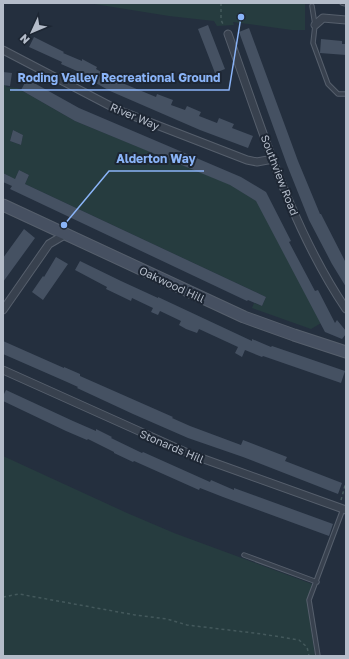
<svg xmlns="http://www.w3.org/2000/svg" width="349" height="659" viewBox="0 0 349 659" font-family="'Golos Text',sans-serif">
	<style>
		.green { fill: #263c3f; fill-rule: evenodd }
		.building { fill: #455162 }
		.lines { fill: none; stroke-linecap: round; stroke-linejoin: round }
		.lane-casing { stroke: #565f6c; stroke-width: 5.5 }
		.street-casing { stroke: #565f6c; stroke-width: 9 }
		.secondary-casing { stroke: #565f6c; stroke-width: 13 }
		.path { stroke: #44595c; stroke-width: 1.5; stroke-dasharray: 3 3; stroke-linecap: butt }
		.lane { stroke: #38414e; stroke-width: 3.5 }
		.street { stroke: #38414e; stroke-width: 7 }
		.secondary { stroke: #465061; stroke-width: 11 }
		.labels { text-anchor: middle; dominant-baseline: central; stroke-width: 4; stroke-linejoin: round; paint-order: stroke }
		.street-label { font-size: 11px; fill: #b4bcc9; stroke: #1d2633 }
		.leader { fill: none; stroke: #8ab4f8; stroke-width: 1.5 }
		.callout-dot { fill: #8ab4f8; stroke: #1d2633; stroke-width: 1.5 }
		.callout-label { font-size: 12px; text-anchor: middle; font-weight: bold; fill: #8ab4f8; stroke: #1d2633; stroke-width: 4; stroke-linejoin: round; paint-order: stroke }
	</style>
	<rect width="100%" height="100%" fill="#242f3e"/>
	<!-- green -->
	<path class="green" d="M 88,3 L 305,3 L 305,30 L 292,30 L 233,22 L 234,25 L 217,26 L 214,21 L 169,16 Z
		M 3,85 L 6,85 L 6,87 L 17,88 L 21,90 L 75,121 L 229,184 L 258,202 L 321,323 L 311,329 L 252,308 L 254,303 L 262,306 L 266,297 L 25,184 L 29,175 L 19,170 L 13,183 L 9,180 L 9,176 L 3,173 ZM 13,130 L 23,135 L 21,145 L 10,141 Z
		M 3,456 L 127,513 L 174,533 L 312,584 L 307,601 L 315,656 L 5,656 L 3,653 Z"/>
	<!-- building -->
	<path class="building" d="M 208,25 L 225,69 L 215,73 L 198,29 Z
		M 249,28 L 298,161 L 320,214 L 321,214 L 346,263 L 346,287 L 332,264 L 309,220 L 287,165 L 239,32 Z
		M 34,37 L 64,52 L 63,53 L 82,61 L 82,59 L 97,67 L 96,69 L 115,80 L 156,97 L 157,94 L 173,100 L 171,105 L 185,110 L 187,106 L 201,112 L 199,116 L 217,123 L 219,118 L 234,124 L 232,128 L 253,136 L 248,148 L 200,130 L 110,91 L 76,72 L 77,71 L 61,64 L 62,62 L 29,47 Z
		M 321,39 L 342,41 L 342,44 L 346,44 L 346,55 L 320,53 Z
		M 3,72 L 12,73 L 10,86 L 3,85 Z
		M 27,79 L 79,108 L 241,177 L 266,192 L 291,241 L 289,242 L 315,291 L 318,290 L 335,323 L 337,320 L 346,331 L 346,334 L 342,339 L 325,332 L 256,201 L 230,185 L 75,121 L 21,90 Z
		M 13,130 L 23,135 L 21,145 L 10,141 Z
		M 19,170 L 29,175 L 25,184 L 266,297 L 262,306 L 248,300 L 247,301 L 10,189 L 12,186 L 3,182 L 3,173 L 15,179 Z
		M 24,229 L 35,238 L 3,282 L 3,258 Z
		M 56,257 L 68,264 L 43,300 L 32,292 L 43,276 L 44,277 Z
		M 80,261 L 121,281 L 158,298 L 158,297 L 252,341 L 252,339 L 271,347 L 272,346 L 345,371 L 341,383 L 263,356 L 262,357 L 245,350 L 242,357 L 235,353 L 238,347 L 199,329 L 197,333 L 186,329 L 179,325 L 181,321 L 160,311 L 158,315 L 151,312 L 153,308 L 132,298 L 131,301 L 106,289 L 107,287 L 75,270 Z
		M 3,341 L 64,368 L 64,367 L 80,374 L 80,376 L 173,417 L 172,418 L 190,426 L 241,445 L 243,440 L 287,457 L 285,461 L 342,483 L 338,494 L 243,457 L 188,438 L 133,414 L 77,388 L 78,387 L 67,382 L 3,354 Z
		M 6,390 L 73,421 L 96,431 L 96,429 L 112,437 L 111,438 L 142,453 L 143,452 L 210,482 L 211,480 L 234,490 L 234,488 L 333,524 L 329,536 L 223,497 L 200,488 L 199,490 L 134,461 L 133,462 L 114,453 L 114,452 L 88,439 L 87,440 L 66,431 L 3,401 L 3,396 Z"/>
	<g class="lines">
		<!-- lane casing -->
		<g class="lane-casing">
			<path id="lane" d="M 342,3 L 346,4
				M 312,6 L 315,25 L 313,43 L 328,84 L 338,94 L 346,94
				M 244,555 L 317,582
				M 318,656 L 309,600 L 343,509"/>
		</g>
		<!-- street casing -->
		<g class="street-casing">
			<path id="street" d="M 315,25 L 323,18 L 346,20
				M 228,34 C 262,128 290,226 346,309
				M 3,50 L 118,110 L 247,160 L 257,162 L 273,159
				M 3,310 L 49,244 L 66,234
				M 3,370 L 190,454 L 346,510"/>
		</g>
		<!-- secondary casing -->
		<g class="secondary-casing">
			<path id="secondary" d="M 3,205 L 244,317 L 294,335 L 346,352"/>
		</g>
		<!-- path -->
		<path class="path" d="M 221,3 L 221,20 L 224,26
			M 341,500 L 346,482
			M 3,597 L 19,594 L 135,615 L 167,619 L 187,625 L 262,634 L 299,640 L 307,647 L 309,656"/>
		<!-- lane -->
		<use href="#lane" class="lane"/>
		<!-- street -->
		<use href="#street" class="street"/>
		<!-- secondary -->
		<use href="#secondary" class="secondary"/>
	</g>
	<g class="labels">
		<!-- street labels -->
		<g class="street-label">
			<text transform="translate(135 116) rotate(23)">River Way</text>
			<text transform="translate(280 175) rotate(69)">Southview Road</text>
			<text transform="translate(172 284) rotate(25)">Oakwood Hill</text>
			<text transform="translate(172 446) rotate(23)">Stonards Hill</text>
		</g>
	</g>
	<!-- callouts -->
	<path class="leader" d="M241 17L229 90H10M64 225L109 171H204"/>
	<g class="callout-dot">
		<circle cx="241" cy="17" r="4"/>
		<circle cx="64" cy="225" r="4"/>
	</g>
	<g class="callout-label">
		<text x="119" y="82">Roding Valley Recreational Ground</text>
		<text x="156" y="163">Alderton Way</text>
	</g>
	<!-- border -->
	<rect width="349" height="659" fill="none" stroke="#b4bcc9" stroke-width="8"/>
	<!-- north arrow -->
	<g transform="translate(32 32) rotate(226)" stroke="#1d2633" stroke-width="3" paint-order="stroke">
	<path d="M0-3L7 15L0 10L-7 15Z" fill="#b4bcc9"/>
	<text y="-6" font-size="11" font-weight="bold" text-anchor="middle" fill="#b4bcc9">N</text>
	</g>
</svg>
